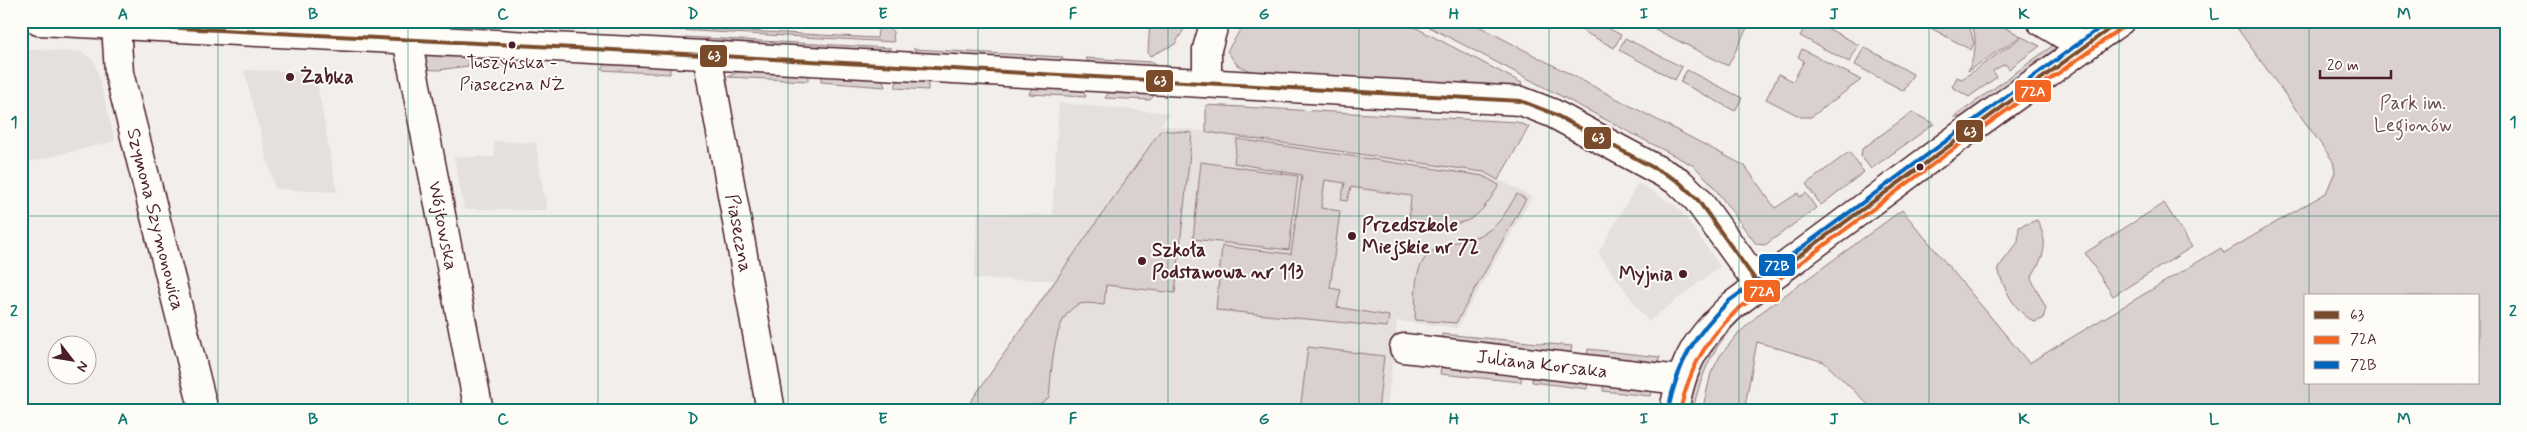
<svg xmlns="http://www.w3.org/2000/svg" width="2527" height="432" viewBox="0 0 2527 432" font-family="Mynerve,sans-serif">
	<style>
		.built { fill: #e5dfdd }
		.green { fill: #d9d0cf; stroke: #92787d; fill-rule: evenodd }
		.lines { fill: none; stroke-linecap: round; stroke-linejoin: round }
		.minor-casing { stroke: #4a1f2b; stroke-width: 31 }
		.minor { stroke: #fdfcf7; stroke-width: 28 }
		.bus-1-casing { stroke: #fdfcf7; stroke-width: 8 }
		.bus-2-casing { stroke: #fdfcf7; stroke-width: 8 }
		.bus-3-casing { stroke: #fdfcf7; stroke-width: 8 }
		.bus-1 { stroke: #7a4b2a; stroke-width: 4 }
		.bus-2 { stroke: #f26522; stroke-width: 4 }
		.bus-3 { stroke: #0065bd; stroke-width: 4 }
		.grid { fill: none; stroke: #0f766e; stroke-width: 1; stroke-opacity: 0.55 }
		.bus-dot { fill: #4a1f2b; stroke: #fdfcf7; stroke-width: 2 }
		.labels { text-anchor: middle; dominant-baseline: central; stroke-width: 4; stroke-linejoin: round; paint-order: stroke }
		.bus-label { font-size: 18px; fill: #4a1f2b; stroke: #fdfcf7 }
		.poi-label { font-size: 19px; font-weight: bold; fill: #4a1f2b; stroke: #fdfcf7; text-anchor: start }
		.park-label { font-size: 19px; fill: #6e4b54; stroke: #fdfcf7 }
		.street-label { font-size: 19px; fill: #4a1f2b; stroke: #fdfcf7 }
		.line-badge { stroke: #fdfcf7; stroke-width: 2 }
		.badge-label { font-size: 14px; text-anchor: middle; font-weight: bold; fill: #fff }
		.neatline { fill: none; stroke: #0f766e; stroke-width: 2 }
		.grid-label { font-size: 16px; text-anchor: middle; font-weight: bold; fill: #0f766e }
	</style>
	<rect width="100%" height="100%" fill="#f2efeb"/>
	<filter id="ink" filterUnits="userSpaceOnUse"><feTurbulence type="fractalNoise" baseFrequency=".02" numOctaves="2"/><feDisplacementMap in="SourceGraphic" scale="10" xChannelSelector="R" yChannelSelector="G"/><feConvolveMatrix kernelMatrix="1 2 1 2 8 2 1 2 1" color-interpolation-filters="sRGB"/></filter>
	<g filter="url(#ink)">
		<!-- built -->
		<path class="built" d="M 21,49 L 82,52 L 95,62 L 115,141 L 21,164 Z
			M 244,70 L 315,72 L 337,192 L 275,189 Z
			M 1059,103 L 1170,113 L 1161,125 L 1484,172 L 1532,197 L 1457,328 L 1397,321 L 1387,411 L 964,411 L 1054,280 L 974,279 L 978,212 L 1052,215 Z
			M 494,141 L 536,143 L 544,198 L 547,198 L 546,210 L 464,209 L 454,157 L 494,157 Z
			M 1638,183 L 1678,207 L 1720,266 L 1648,322 L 1598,253 Z"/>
		<!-- green -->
		<path class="green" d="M 643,21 L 652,21 L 652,26 L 877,38 L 879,24 L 886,24 L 893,32 L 894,42 L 641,28 Z
			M 1150,21 L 1189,21 L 1175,44 L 1150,56 L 1148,53 Z
			M 1246,21 L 1403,21 L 1522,83 L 1520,88 L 1256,73 L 1237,65 L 1227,51 Z
			M 1418,21 L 1469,21 L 1745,166 L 1775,208 L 1798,193 L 1800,197 L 1806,193 L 1816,208 L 1765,245 L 1756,244 L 1710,182 L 1694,166 Z
			M 1564,21 L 1595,21 L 1621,35 L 1614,48 Z
			M 1658,21 L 1749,21 L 1750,22 L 1728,66 L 1653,28 Z
			M 1808,21 L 1814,21 L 1859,45 L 1849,62 L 1800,36 Z
			M 1918,21 L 1968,21 L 1974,43 L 1971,50 Z
			M 1971,21 L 1993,21 L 2021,36 L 1968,71 C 1976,53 1978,41 1971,21 Z
			M 2232,21 L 2506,21 L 2506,411 L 1875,411 L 1824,362 L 1757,342 L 1744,411 L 1702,411 L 1711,373 L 1720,356 L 1736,336 L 1759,314 L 1902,210 L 2029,363 L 2221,248 L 2224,253 L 2326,193 L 2335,172 L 2333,161 ZM 2306,296 L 2478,296 L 2478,383 L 2306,383 Z
			M 686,37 L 891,48 L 881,54 L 686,43 Z
			M 2022,37 L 2040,46 L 2009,69 L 2005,64 L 1993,71 L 1997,77 L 1969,97 L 1952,87 L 1957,77 L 1962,79 Z
			M 1625,38 L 1682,67 L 1675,80 L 1619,50 Z
			M 2055,44 L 2054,52 L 1964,117 L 1954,117 Z
			M 1864,47 L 1913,74 L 1904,91 L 1855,65 Z
			M 913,49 L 1063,57 L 1056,63 L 922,56 Z
			M 1802,49 L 1861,80 L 1811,117 L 1801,117 L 1766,99 L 1779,74 L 1793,81 L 1804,61 L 1798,57 Z
			M 429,54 L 463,55 L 469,61 L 468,66 L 438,70 L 422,69 L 423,62 Z
			M 485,56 L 528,58 L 534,67 L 479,66 Z
			M 1085,58 L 1151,62 L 1155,65 L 1155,68 L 1093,65 Z
			M 606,62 L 670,66 L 670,74 L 602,70 Z
			M 1687,70 L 1742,98 L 1735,111 L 1680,82 Z
			M 739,71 L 808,73 L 808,81 L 728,77 Z
			M 825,74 L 882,77 L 885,87 L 821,82 L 821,78 Z
			M 902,78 L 924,79 L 928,85 L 928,90 L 896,88 L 896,83 Z
			M 1033,85 L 1082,88 L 1086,97 L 1029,94 Z
			M 1110,90 L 1154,92 L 1154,96 L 1150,100 L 1105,98 Z
			M 1206,105 L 1517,122 L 1529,127 L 1498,180 L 1484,172 L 1206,132 Z
			M 1912,112 L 1934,124 L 1871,169 L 1861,156 L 1862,149 Z
			M 1161,130 L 1192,133 L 1175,293 L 1106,285 L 1104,305 C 1096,304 1088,302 1080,304 C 1052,313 1052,372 1049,397 C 1042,405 1035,405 1024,406 L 1024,411 L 964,411 Z
			M 1237,139 L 1483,176 L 1499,185 C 1471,233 1458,225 1409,220 L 1411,196 L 1351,187 L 1347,201 L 1341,200 L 1345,183 L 1325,180 L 1321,208 L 1340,211 L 1330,288 L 1341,290 L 1337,307 L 1389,316 L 1387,327 L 1216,310 L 1222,246 L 1291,254 L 1302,175 L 1234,163 Z
			M 1849,152 L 1864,172 L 1821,205 L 1806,184 Z
			M 1201,162 L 1298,176 L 1289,250 L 1193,239 Z
			M 1517,194 L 1526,199 L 1456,323 L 1415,320 C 1416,305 1414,284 1419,270 C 1429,238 1463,246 1486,232 C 1501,224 1508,208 1517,194 Z
			M 2164,203 L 2192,247 L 2113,296 L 2085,253 Z
			M 2037,220 C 2050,245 2044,255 2031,278 L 2046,308 L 2043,319 L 2034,322 C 2015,311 2003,289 1998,268 L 2018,242 L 2019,227 Z
			M 1806,266 L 1808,269 C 1746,314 1711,329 1693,410 L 1689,409 C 1706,328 1745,312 1806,266 Z
			M 1442,334 L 1572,346 L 1569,360 L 1530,355 L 1508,346 L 1442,338 Z
			M 1308,347 L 1384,356 L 1378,411 L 1300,411 Z
			M 1588,349 L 1660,357 L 1656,370 L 1586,361 Z
			M 1442,360 L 1522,369 L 1521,382 L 1440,374 Z
			M 1533,370 L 1589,376 L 1587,389 L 1532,382 Z
			M 1604,378 L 1653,384 L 1650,396 L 1603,391 Z"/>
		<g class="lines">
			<!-- minor casing -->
			<g class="minor-casing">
				<g id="minor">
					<path d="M 39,21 L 632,51 L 1521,101 L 1552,113 L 1678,181 L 1697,199 L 1759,285"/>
					<path d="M 2041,21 L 2084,47"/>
					<path id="s1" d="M 116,25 L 119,73 L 204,411"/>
					<path id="s2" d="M 407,39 L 479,411"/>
					<path id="s3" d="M 707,55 L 771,411"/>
					<path d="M 1207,82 L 1207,49 L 1215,21"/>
					<path id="s4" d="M 1404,348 L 1680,380"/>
					<path d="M 1674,411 C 1683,361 1696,340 1733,305 L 1963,134 L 2120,21"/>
				</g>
			</g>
			<!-- minor -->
			<use href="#minor" class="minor"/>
			<!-- bus-1 casing -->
			<g class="bus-1-casing">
				<path id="bus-1" d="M 44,21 L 632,51 L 1521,101 L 1552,113 L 1678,181 L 1697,199 L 1759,285
					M 1759,285 L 2120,21"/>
			</g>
			<!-- bus-2 casing -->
			<g class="bus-2-casing">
				<path id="bus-2" d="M 1680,411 C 1690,366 1705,342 1737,310 L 1967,139 L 2124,26"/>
			</g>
			<!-- bus-3 casing -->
			<g class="bus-3-casing">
				<path id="bus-3" d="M 1668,410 C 1678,362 1694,335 1729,301 L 2109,21"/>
			</g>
			<!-- bus-1 -->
			<use href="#bus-1" class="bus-1"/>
			<!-- bus-2 -->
			<use href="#bus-2" class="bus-2"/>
			<!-- bus-3 -->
			<use href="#bus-3" class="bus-3"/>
		</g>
	</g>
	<!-- grid -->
	<path class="grid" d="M 218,21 L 218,411M 408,21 L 408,411M 598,21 L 598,411M 788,21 L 788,411M 978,21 L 978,411M 1168,21 L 1168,411M 1359,21 L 1359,411M 1549,21 L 1549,411M 1739,21 L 1739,411M 1929,21 L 1929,411M 2119,21 L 2119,411M 2309,21 L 2309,296M 21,216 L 2506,216M 2309,383 L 2309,411"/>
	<!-- markers -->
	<g class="bus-dot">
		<circle cx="512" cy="45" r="4.5"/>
		<circle cx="290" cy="77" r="5"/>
		<circle cx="1920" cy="167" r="4.5"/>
		<circle cx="1352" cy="236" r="5"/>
		<circle cx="1142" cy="261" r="5"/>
		<circle cx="1683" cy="274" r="5"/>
	</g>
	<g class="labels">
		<!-- bus labels -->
		<g class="bus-label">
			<text x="512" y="63">Tuszyńska -<tspan x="512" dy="22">Piaseczna NŻ</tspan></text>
		</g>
		<!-- poi labels -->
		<g class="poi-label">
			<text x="300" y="77">Żabka</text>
			<text x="1362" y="225">Przedszkole<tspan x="1362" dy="22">Miejskie nr 72</tspan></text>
			<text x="1152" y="250">Szkoła<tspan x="1152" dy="22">Podstawowa nr 113</tspan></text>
			<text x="1673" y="274" text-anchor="end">Myjnia</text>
		</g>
		<!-- park labels -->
		<g class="park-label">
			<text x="2413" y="103">Park im.<tspan x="2413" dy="22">Legionów</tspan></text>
		</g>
		<!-- street labels -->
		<g class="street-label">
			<text stroke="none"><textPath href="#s1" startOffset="199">Szymona Szymonowica</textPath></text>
			<text stroke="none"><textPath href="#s2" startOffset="190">Wójtowska</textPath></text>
			<text stroke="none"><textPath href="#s3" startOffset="181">Piaseczna</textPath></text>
			<text stroke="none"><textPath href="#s4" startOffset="139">Juliana Korsaka</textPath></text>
		</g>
	</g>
	<g class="line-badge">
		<rect x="699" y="44" width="29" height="24" rx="5" fill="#7a4b2a"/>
		<rect x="1145" y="69" width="29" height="24" rx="5" fill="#7a4b2a"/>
		<rect x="2014" y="79" width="38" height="24" rx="5" fill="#f26522"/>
		<rect x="1955" y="119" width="29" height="24" rx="5" fill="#7a4b2a"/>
		<rect x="1583" y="126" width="29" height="24" rx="5" fill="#7a4b2a"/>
		<rect x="1758" y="253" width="38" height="24" rx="5" fill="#0065bd"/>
		<rect x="1743" y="279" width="38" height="24" rx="5" fill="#f26522"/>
	</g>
	<g class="badge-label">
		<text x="714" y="60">63</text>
		<text x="1160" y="85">63</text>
		<text x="2033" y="96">72A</text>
		<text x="1970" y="136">63</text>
		<text x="1598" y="142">63</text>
		<text x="1777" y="270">72B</text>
		<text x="1762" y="296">72A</text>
	</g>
	<!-- margin -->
	<rect width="2527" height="432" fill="none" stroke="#fdfcf7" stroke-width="55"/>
	<!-- legend -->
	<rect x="2304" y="294" width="175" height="90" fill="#fdfcf7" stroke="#b5a4a5"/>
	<rect x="2314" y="311" width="25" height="8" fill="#7a4b2a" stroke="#b5a4a5"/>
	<text x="2350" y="320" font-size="15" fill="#4a1f2b">63</text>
	<rect x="2314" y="336" width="25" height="8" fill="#f26522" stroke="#b5a4a5"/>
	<text x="2350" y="344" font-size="15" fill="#4a1f2b">72A</text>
	<rect x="2314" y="361" width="25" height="8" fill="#0065bd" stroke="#b5a4a5"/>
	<text x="2350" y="370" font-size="15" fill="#4a1f2b">72B</text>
	<!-- north arrow -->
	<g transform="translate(72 360) rotate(121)"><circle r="24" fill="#fdfcf7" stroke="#b5a4a5"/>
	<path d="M0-4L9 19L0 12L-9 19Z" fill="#4a1f2b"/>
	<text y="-8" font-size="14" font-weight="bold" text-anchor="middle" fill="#4a1f2b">N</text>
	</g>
	<!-- scale -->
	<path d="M2320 70v8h71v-8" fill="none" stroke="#4a1f2b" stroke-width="2.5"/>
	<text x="2327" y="70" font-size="15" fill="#4a1f2b" stroke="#fdfcf7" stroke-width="4" paint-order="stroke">20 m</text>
	<rect x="28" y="28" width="2472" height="376" class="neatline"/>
	<g class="grid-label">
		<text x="123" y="19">A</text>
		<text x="313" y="19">B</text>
		<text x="503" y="19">C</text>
		<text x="693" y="19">D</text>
		<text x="883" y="19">E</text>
		<text x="1073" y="19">F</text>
		<text x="1264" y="19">G</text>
		<text x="1454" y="19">H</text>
		<text x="1644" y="19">I</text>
		<text x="1834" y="19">J</text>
		<text x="2024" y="19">K</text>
		<text x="2214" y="19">L</text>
		<text x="2404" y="19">M</text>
		<text x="14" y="127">1</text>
		<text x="2513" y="127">1</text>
		<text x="14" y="316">2</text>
		<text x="2513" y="316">2</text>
		<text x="123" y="424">A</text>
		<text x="313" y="424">B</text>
		<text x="503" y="424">C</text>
		<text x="693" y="424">D</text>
		<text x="883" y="424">E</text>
		<text x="1073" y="424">F</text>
		<text x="1264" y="424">G</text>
		<text x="1454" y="424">H</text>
		<text x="1644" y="424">I</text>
		<text x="1834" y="424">J</text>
		<text x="2024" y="424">K</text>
		<text x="2214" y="424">L</text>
		<text x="2404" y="424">M</text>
	</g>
</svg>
